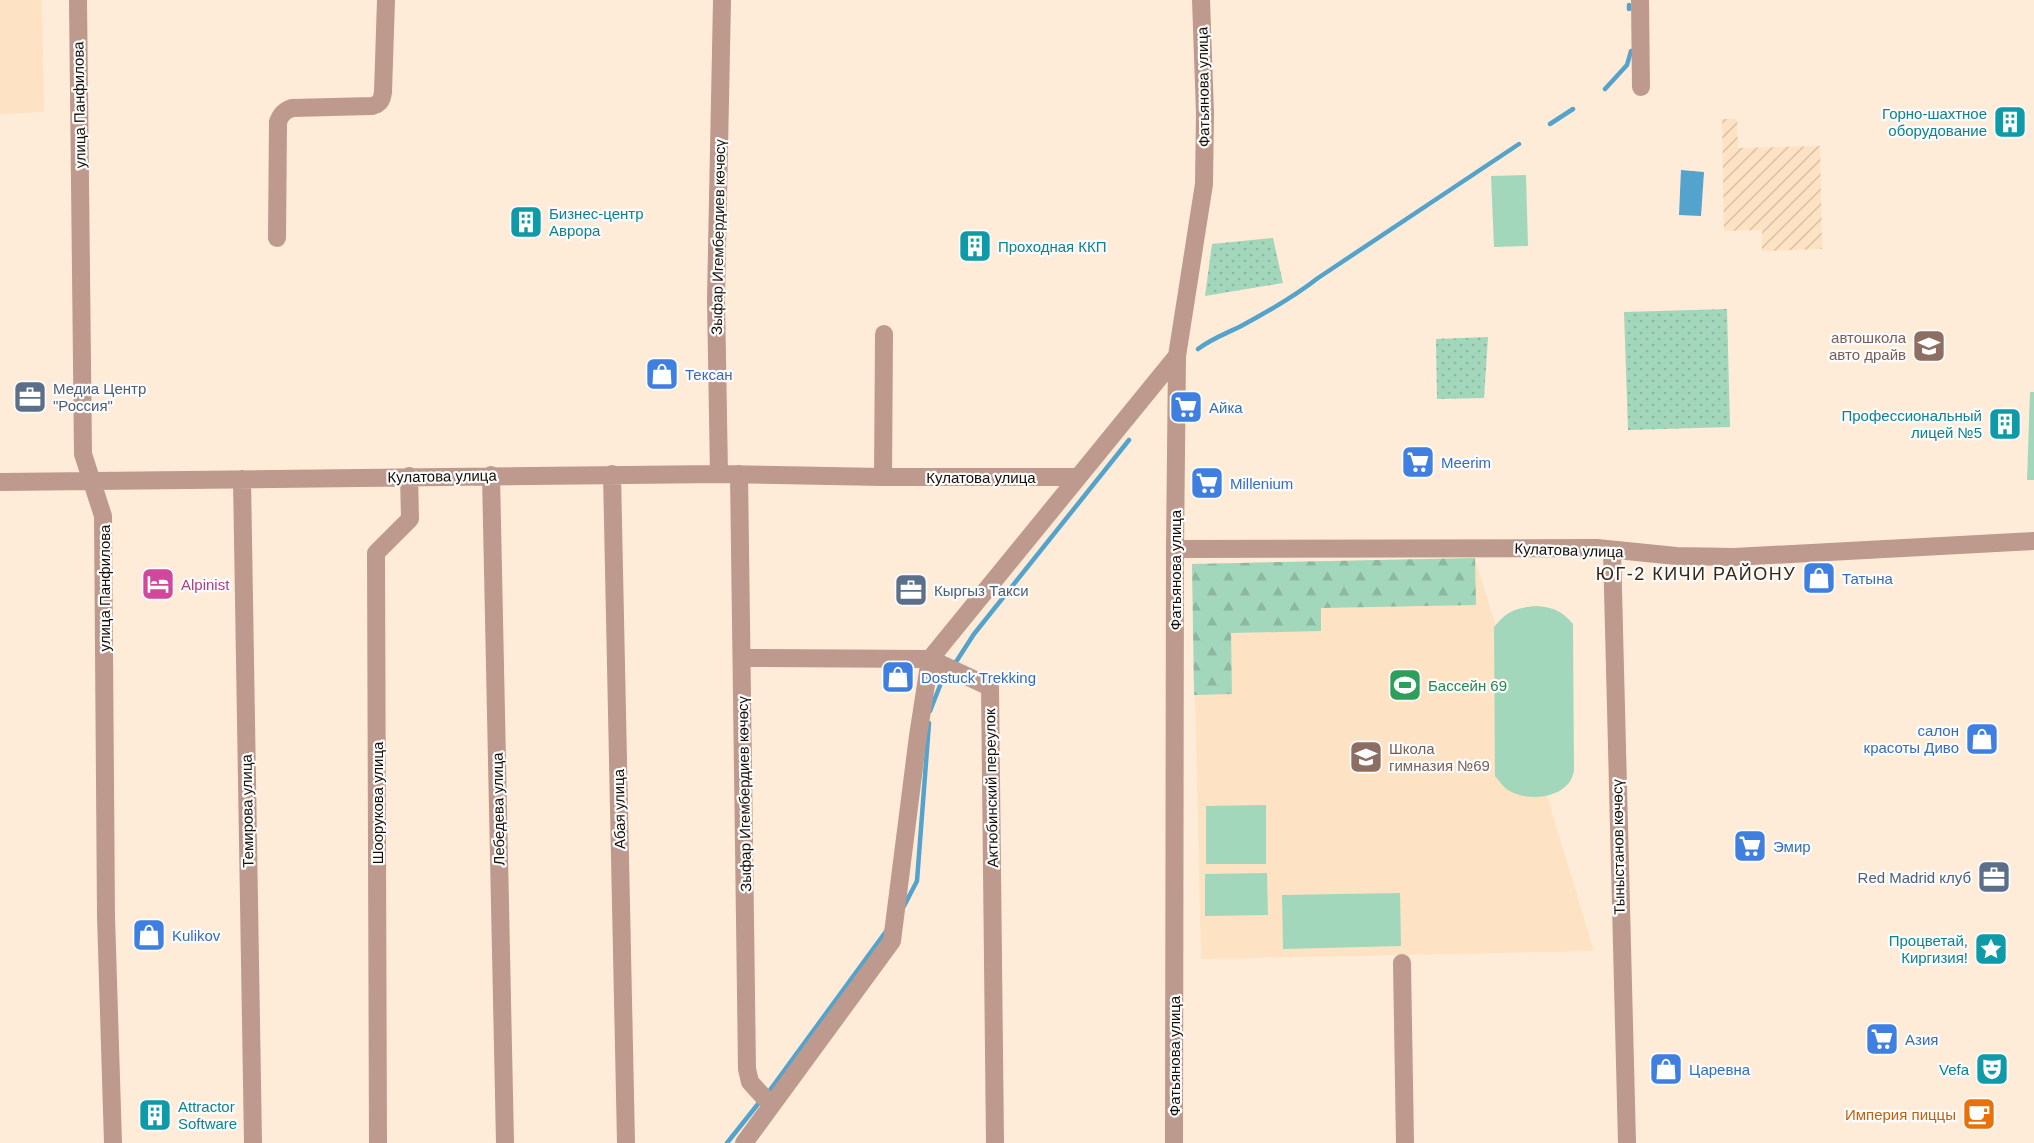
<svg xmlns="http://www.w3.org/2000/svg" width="2034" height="1143" viewBox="0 0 2034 1143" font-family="Helvetica,sans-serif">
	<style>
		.built { fill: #fde2c3 }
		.industrial { fill: url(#industrial-furrows) }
		.grass { fill: #a3d7bc }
		.forest { fill: url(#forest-firs) }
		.park { fill: url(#park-dots) }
		.water { fill: #53a3cd }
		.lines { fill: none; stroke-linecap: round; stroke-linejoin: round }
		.stream { stroke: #53a3cd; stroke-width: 4.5 }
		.minor { stroke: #bd9a8d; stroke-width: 18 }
		.labels { text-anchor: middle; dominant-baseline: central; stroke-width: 4.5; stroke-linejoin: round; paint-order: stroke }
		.street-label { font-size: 15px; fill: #160f07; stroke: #fcfcfc }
		.culture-label { font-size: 15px; fill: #0d838f; stroke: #fcfcfc; text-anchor: end }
		.education-label { font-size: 15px; fill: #785e54; stroke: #fcfcfc; text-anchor: end }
		.shop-label { font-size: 15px; fill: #366cbe; stroke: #fcfcfc; text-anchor: start }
		.service-label { font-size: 15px; fill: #4e5e75; stroke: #fcfcfc; text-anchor: start }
		.hotel-label { font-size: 15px; fill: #b23c85; stroke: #fcfcfc; text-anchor: start }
		.leisure-label { font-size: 15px; fill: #27864d; stroke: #fcfcfc; text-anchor: start }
		.food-label { font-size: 15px; fill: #c56008; stroke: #fcfcfc; text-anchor: end }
		.quarter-label { font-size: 18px; letter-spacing: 1.5px; fill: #382713; stroke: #fcfcfc }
	</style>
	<defs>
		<pattern id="industrial-furrows" width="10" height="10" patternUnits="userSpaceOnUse" patternTransform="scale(1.5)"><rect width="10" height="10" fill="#fde2c3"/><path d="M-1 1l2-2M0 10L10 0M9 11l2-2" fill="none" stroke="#d8c1a6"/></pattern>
		<pattern id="forest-firs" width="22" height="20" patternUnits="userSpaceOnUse" patternTransform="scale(1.5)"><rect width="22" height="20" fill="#a3d7bc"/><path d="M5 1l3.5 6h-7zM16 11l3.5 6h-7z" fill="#8cb7a0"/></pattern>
		<pattern id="park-dots" width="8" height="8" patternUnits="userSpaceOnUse" patternTransform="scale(1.5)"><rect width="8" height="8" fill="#a3d7bc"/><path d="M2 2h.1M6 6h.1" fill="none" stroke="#8cb7a0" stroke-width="1.8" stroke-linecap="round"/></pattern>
	</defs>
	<rect width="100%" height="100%" fill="#feecd8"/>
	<!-- built -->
	<path class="built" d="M 0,0 L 42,0 L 44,112 L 0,114 Z
		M 1475,558 L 1594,951 L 1201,959 L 1192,564 Z"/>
	<!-- industrial -->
	<path class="industrial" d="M 1722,119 L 1737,119 L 1738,148 L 1820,146 L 1822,249 L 1762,251 L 1762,230 L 1724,231 Z"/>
	<!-- grass -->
	<path class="grass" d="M 1526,175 L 1528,246 L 1494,247 L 1491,176 Z
		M 2030,392 L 2034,392 L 2034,480 L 2027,480 Z
		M 1536,606 C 1553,607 1562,611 1573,624 L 1574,771 C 1573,775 1571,781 1568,784 C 1555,799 1525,801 1508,790 C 1503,787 1499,780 1495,776 L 1494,627 C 1507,611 1515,608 1536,606 Z
		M 1266,805 L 1266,864 L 1206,864 L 1206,806 Z
		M 1267,873 L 1268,915 L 1205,916 L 1205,874 Z
		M 1400,893 L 1401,946 L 1283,949 L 1282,895 Z"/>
	<!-- forest -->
	<path class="forest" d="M 1475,558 L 1476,605 L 1321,608 L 1321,631 L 1231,633 L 1232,694 L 1194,695 L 1192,564 Z"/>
	<!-- park -->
	<path class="park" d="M 1273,238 L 1283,283 L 1205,296 L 1212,244 Z
		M 1727,309 L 1730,427 L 1628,430 L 1624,312 Z
		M 1488,337 L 1484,398 L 1437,399 L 1436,339 Z"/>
	<!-- water -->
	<path class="water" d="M 1681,170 L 1704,172 L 1701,216 L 1679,215 Z"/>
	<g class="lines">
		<!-- stream -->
		<path class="stream" d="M 1629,5 L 1629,9
			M 1605,89 L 1627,65 L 1631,51
			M 1550,124 L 1573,109
			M 1198,349 C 1212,338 1228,333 1243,325 C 1269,311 1295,296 1318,278 L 1519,144
			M 954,665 L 974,634 L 1129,440
			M 930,711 L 941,683 L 947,674
			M 904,906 L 917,881 L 929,723
			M 770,1090 L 887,930
			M 727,1143 L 758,1104"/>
		<!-- minor -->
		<path class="minor" d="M 78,0 L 83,454 L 103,516 L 106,916 L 113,1143
			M 1640,0 L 1641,87
			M 277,238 L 278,122 C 281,114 284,111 292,108 L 372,106 C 380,104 382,100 383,92 L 386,0
			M 612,474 L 626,1143
			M 719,474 L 716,299 L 722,0
			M 739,474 L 747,1069 L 750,1082 L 771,1105
			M 491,475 L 505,1143
			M 883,477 L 884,334
			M 242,479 L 253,1143
			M 0,482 L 719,474 L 883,477 L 1078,477
			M 1175,549 L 1597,548 L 1676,556 L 1734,557 L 2034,541
			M 1612,550 L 1627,1143
			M 742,658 L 930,659 L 990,687 L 995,1143
			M 1402,963 L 1405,1143
			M 378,1143 L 376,553 L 410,519 L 409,476
			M 744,1143 L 892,941 L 918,736 L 930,659 L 1177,356
			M 1174,1143 L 1175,549 L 1177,356 L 1204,184 L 1205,113 L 1201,0"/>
	</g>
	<!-- icons -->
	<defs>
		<g id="building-square" transform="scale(1.725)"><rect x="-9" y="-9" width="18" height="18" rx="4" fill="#0f9aa8" stroke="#fcfcfc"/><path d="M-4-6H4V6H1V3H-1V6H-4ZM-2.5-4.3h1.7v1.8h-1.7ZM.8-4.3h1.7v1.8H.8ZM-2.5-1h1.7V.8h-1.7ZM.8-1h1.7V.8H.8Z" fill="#fff"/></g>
		<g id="school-square" transform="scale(1.725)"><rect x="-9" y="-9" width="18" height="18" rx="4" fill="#8d6e63" stroke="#fcfcfc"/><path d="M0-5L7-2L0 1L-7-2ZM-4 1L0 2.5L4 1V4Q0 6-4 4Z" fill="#fff"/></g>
		<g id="shop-square" transform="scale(1.725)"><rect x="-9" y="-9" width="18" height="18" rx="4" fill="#3f7fe0" stroke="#fcfcfc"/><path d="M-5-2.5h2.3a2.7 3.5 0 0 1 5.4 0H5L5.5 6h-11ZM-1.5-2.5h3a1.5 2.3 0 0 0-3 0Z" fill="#fff"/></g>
		<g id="office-square" transform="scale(1.725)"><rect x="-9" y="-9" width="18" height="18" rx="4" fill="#5c6f8a" stroke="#fcfcfc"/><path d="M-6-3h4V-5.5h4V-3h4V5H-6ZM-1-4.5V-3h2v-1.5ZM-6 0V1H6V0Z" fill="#fff"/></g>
		<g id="supermarket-square" transform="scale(1.725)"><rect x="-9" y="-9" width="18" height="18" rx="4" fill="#3f7fe0" stroke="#fcfcfc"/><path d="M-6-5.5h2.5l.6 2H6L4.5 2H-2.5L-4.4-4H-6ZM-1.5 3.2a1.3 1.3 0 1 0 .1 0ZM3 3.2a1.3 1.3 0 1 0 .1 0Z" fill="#fff"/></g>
		<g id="hotel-square" transform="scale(1.725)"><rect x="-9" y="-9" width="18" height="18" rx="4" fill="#d1479c" stroke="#fcfcfc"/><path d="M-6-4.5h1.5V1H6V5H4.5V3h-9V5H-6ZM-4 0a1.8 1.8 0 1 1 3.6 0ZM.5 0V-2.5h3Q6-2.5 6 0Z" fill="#fff"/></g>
		<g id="stadium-square" transform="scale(1.725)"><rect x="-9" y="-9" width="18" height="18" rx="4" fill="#2e9e5b" stroke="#fcfcfc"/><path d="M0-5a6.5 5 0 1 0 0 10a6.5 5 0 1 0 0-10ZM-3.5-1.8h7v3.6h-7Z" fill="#fff"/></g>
		<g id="sight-square" transform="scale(1.725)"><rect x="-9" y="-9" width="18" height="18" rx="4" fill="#0f9aa8" stroke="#fcfcfc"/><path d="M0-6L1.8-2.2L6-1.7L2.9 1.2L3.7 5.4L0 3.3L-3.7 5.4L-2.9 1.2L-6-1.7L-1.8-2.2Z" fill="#fff"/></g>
		<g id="theatre-square" transform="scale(1.725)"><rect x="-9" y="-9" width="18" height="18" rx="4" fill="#0f9aa8" stroke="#fcfcfc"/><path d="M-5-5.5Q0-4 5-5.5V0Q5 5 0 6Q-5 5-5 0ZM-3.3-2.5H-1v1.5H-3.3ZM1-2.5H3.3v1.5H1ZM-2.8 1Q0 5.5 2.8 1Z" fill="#fff"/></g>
		<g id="cafe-square" transform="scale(1.725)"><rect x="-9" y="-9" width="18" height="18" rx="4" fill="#e8710a" stroke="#fcfcfc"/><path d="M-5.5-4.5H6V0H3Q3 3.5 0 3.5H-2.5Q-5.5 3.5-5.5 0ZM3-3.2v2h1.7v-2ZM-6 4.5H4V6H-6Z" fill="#fff"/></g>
	</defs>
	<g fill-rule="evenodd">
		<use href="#building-square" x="2010" y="122"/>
		<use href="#building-square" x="526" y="222"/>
		<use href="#building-square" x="975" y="246"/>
		<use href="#school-square" x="1929" y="346"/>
		<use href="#shop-square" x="662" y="374"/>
		<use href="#office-square" x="30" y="397"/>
		<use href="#supermarket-square" x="1186" y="407"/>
		<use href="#building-square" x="2005" y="424"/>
		<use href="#supermarket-square" x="1418" y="462"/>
		<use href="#supermarket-square" x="1207" y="483"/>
		<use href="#shop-square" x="1819" y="578"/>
		<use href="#hotel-square" x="158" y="584"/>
		<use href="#office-square" x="911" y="590"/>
		<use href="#shop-square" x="898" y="677"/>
		<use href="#stadium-square" x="1405" y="685"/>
		<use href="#shop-square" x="1982" y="739"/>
		<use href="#school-square" x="1366" y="757"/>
		<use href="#supermarket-square" x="1750" y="846"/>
		<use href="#office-square" x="1994" y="877"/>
		<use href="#shop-square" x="149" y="935"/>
		<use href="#sight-square" x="1991" y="949"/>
		<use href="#supermarket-square" x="1882" y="1039"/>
		<use href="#shop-square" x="1666" y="1069"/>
		<use href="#theatre-square" x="1992" y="1069"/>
		<use href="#cafe-square" x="1979" y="1114"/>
		<use href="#building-square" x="155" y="1115"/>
	</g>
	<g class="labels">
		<!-- street labels -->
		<g class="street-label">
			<text transform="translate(1203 87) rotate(-91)">Фатьянова улица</text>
			<text transform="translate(79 105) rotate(-91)">улица Панфилова</text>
			<text transform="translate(718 237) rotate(-89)">Зыфар Игембердиев көчөсү</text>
			<text transform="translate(442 476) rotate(-1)">Кулатова улица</text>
			<text x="981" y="477">Кулатова улица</text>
			<text transform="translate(1569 550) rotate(2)">Кулатова улица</text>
			<text transform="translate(1175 570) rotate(-90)">Фатьянова улица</text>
			<text transform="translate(104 588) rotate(-90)">улица Панфилова</text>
			<text transform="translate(991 788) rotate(-91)">Актюбинский переулок</text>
			<text transform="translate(744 794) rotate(-91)">Зыфар Игембердиев көчөсү</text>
			<text transform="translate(377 803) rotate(-90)">Шоорукова улица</text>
			<text transform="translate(498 809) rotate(-91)">Лебедева улица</text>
			<text transform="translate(619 809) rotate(-91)">Абая улица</text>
			<text transform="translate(247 811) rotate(-91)">Темирова улица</text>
			<text transform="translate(1618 847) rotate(-91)">Тыныстанов көчөсү</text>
			<text transform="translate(1174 1056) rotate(-90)">Фатьянова улица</text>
		</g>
		<!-- culture labels -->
		<g class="culture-label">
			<text x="1987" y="113">Горно-шахтное<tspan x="1987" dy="17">оборудование</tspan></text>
			<text x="549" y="213" text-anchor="start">Бизнес-центр<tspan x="549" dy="17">Аврора</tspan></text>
			<text x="998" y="246" text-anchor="start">Проходная ККП</text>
			<text x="1982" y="415">Профессиональный<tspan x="1982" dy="17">лицей №5</tspan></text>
			<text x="1968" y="940">Процветай,<tspan x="1968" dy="17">Киргизия!</tspan></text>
			<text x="1969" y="1069">Vefa</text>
			<text x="178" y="1106" text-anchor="start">Attractor<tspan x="178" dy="17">Software</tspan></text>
		</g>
		<!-- education labels -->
		<g class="education-label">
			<text x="1906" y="337">автошкола<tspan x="1906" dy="17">авто драйв</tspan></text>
			<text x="1389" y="748" text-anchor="start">Школа<tspan x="1389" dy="17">гимназия №69</tspan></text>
		</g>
		<!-- shop labels -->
		<g class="shop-label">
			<text x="685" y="374">Тексан</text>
			<text x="1209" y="407">Айка</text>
			<text x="1441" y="462">Meerim</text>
			<text x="1230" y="483">Millenium</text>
			<text x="1842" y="578">Татына</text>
			<text x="921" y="677">Dostuck Trekking</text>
			<text x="1959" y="730" text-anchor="end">салон<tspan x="1959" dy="17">красоты Диво</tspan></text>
			<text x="1773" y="846">Эмир</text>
			<text x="172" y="935">Kulikov</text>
			<text x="1905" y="1039">Азия</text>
			<text x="1689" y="1069">Царевна</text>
		</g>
		<!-- service labels -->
		<g class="service-label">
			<text x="53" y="388">Медиа Центр<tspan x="53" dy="17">"Россия"</tspan></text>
			<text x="934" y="590">Кыргыз Такси</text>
			<text x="1971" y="877" text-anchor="end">Red Madrid клуб</text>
		</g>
		<!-- hotel labels -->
		<g class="hotel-label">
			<text x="181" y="584">Alpinist</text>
		</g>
		<!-- leisure labels -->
		<g class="leisure-label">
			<text x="1428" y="685">Бассейн 69</text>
		</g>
		<!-- food labels -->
		<g class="food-label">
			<text x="1956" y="1114">Империя пиццы</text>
		</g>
		<!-- quarter labels -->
		<g class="quarter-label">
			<text x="1696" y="574">ЮГ-2 КИЧИ РАЙОНУ</text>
		</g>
	</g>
</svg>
